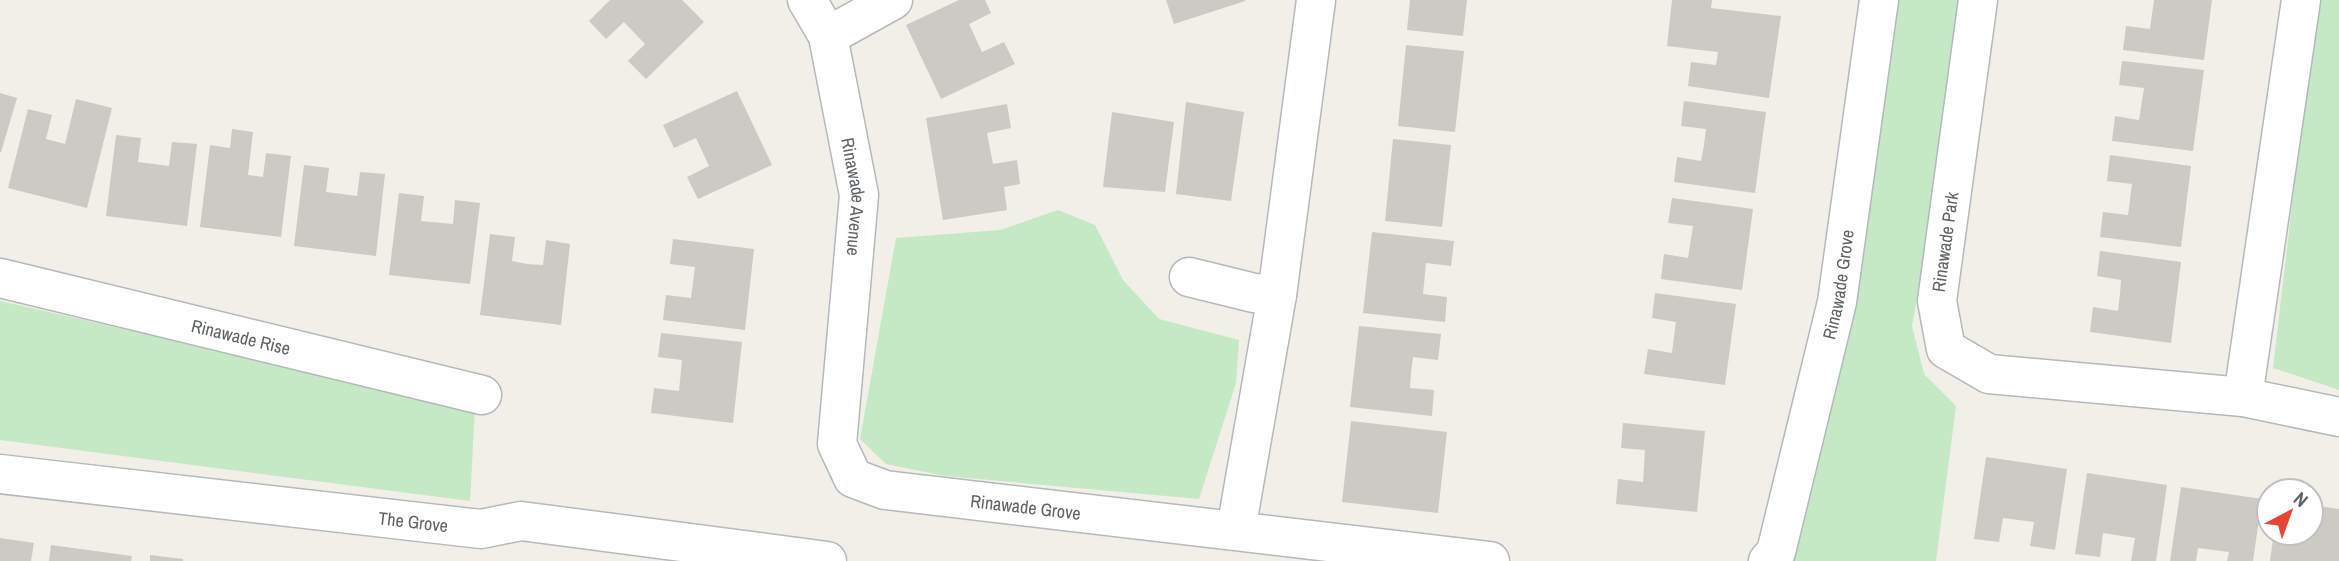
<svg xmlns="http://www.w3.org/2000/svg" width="2339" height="561" viewBox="0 0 2339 561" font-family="'Archivo Narrow',sans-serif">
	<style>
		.green { fill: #c5e8c5 }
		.building { fill: #cccac5 }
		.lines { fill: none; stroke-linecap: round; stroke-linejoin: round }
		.minor-casing { stroke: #b5b8bc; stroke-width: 41 }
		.minor { stroke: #fff; stroke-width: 38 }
		.labels { text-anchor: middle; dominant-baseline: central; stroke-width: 6; stroke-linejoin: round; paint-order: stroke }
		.street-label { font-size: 18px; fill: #5f6368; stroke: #fff }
	</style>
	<rect width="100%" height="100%" fill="#f1efe8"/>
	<!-- green -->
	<path class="green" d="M 1879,0 L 1971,0 L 1912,326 L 1924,374 L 1956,406 L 1936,561 L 1792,561 Z
		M 2316,0 L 2339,0 L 2339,390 L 2273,368 Z
		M 1058,210 L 1095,225 L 1123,280 L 1159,319 L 1239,340 L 1236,383 L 1199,499 L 945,476 L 886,464 L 860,439 L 896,238 L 1000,230 Z
		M 0,301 L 475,408 L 470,501 L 0,440 Z"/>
	<!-- building -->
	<path class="building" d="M 610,0 L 682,0 L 704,22 L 646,79 L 628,61 L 645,44 L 624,22 L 606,39 L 589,21 Z
		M 959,0 L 985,0 L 991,13 L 969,24 L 982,52 L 1004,42 L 1015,64 L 941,99 L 906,25 Z
		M 1166,0 L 1245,0 L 1245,1 L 1174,24 Z
		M 1410,0 L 1467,0 L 1463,36 L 1407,30 Z
		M 1672,0 L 1712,0 L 1711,8 L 1781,16 L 1769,98 L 1688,86 L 1691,62 L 1716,65 L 1718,52 L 1667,46 Z
		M 2154,0 L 2212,0 L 2204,60 L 2123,50 L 2126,26 L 2150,29 Z
		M 1406,45 L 1464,51 L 1455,132 L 1398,126 Z
		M 2122,61 L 2204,70 L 2193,151 L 2112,141 L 2115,116 L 2139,120 L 2144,88 L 2119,85 Z
		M 737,91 L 772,165 L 698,199 L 687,177 L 709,166 L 696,138 L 674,148 L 663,125 Z
		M 0,93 L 17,98 L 1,152 L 0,152 Z
		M 76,99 L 112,108 L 87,208 L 8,188 L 28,109 L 52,115 L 46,139 L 65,144 Z
		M 1684,101 L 1766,112 L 1755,193 L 1674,182 L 1677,157 L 1701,161 L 1704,145 L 1706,129 L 1681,126 Z
		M 1186,102 L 1244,112 L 1231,201 L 1176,194 Z
		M 1007,104 L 1011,128 L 987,133 L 993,164 L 1017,160 L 1020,184 L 1004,187 L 1007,210 L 943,220 L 926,118 Z
		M 1112,112 L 1174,122 L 1165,192 L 1103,187 Z
		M 232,129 L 253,132 L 248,175 L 263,177 L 266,153 L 291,156 L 281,237 L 200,227 L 210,145 L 230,148 Z
		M 116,135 L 141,138 L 138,162 L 154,164 L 169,166 L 172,142 L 197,144 L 187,226 L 106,216 Z
		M 1393,139 L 1451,145 L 1442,227 L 1385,221 Z
		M 2110,155 L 2191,166 L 2181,247 L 2100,237 L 2103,212 L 2128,215 L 2132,184 L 2107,181 Z
		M 304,165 L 329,168 L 326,192 L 342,194 L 357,196 L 360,172 L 385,174 L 376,256 L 294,246 Z
		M 399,193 L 424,196 L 421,221 L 453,224 L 455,200 L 480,203 L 470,284 L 389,275 Z
		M 1672,198 L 1753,209 L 1742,290 L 1661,279 L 1664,254 L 1688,258 L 1693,226 L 1668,223 Z
		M 1372,232 L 1454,241 L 1451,266 L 1426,263 L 1423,294 L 1447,297 L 1445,322 L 1363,313 Z
		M 490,234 L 515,237 L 512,261 L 527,264 L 543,265 L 546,240 L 570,244 L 561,325 L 480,315 Z
		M 673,239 L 754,249 L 745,330 L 663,320 L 666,295 L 691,298 L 693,282 L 695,267 L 670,264 Z
		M 2100,251 L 2181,262 L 2171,343 L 2090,332 L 2093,307 L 2118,311 L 2120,294 L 2121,280 L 2097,276 Z
		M 1655,293 L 1736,304 L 1725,385 L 1644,374 L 1648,349 L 1672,353 L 1674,337 L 1676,322 L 1652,318 Z
		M 1359,326 L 1441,334 L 1438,360 L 1413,357 L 1411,373 L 1410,388 L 1434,390 L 1432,416 L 1350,407 Z
		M 661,333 L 742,342 L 733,423 L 651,413 L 654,388 L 679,391 L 682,360 L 658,357 Z
		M 1351,421 L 1447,432 L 1438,513 L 1342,502 Z
		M 1623,423 L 1705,431 L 1697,512 L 1616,504 L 1618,479 L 1643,482 L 1645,450 L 1621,448 Z
		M 1986,457 L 2067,469 L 2055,550 L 2030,546 L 2034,522 L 2003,518 L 1999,542 L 1974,539 Z
		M 2087,473 L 2167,485 L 2156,561 L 2131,561 L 2135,538 L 2103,533 L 2100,557 L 2075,554 Z
		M 2181,487 L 2262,499 L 2253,561 L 2227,561 L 2229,552 L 2198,548 L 2196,561 L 2170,561 Z
		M 2311,505 L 2339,509 L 2339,561 L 2270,561 L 2274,533 L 2311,533 Z
		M 0,538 L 34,543 L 31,561 L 0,561 Z
		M 51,545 L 132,556 L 131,561 L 49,561 Z
		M 150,555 L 183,559 L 183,561 L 150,561 Z"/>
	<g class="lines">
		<!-- minor casing -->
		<g class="minor-casing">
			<g id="minor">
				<path id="s1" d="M 807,0 L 828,36 L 859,195 L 837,444 L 853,478 L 885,490 L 1490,561"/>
				<path d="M 1978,0 L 1937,301 L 1946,349 L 1989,374 L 2243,397 L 2339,417"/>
				<path d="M 828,36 L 893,0"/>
				<path d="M 1189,277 L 1254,293 L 1277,295"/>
				<path id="s2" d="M 0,278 L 482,395"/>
				<path d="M 2243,397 L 2301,0"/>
				<path id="s3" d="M 0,474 L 481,529 L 521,521 L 827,561"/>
				<path d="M 1236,530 L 1277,295 L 1316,0"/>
				<path id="s4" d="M 1768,561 L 1776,552 L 1837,302 L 1879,0"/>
			</g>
		</g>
		<!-- minor -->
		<use href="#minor" class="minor"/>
	</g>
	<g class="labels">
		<!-- street labels -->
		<g class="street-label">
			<text stroke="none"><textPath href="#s1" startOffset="205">Rinawade Avenue</textPath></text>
			<text transform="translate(1945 242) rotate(-82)">Rinawade Park</text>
			<text stroke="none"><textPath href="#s4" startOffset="287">Rinawade Grove</textPath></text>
			<text stroke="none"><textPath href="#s2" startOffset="248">Rinawade Rise</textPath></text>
			<text stroke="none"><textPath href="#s1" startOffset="667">Rinawade Grove</textPath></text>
			<text stroke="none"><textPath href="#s3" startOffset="416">The Grove</textPath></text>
		</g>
	</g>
	<!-- north arrow -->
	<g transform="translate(2290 512) rotate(41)"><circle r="33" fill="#ffffff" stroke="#bfc1c3" stroke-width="2"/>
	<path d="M0-5L12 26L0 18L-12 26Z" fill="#ea4335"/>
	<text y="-10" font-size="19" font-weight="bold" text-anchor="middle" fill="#5f6368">N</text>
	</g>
</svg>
